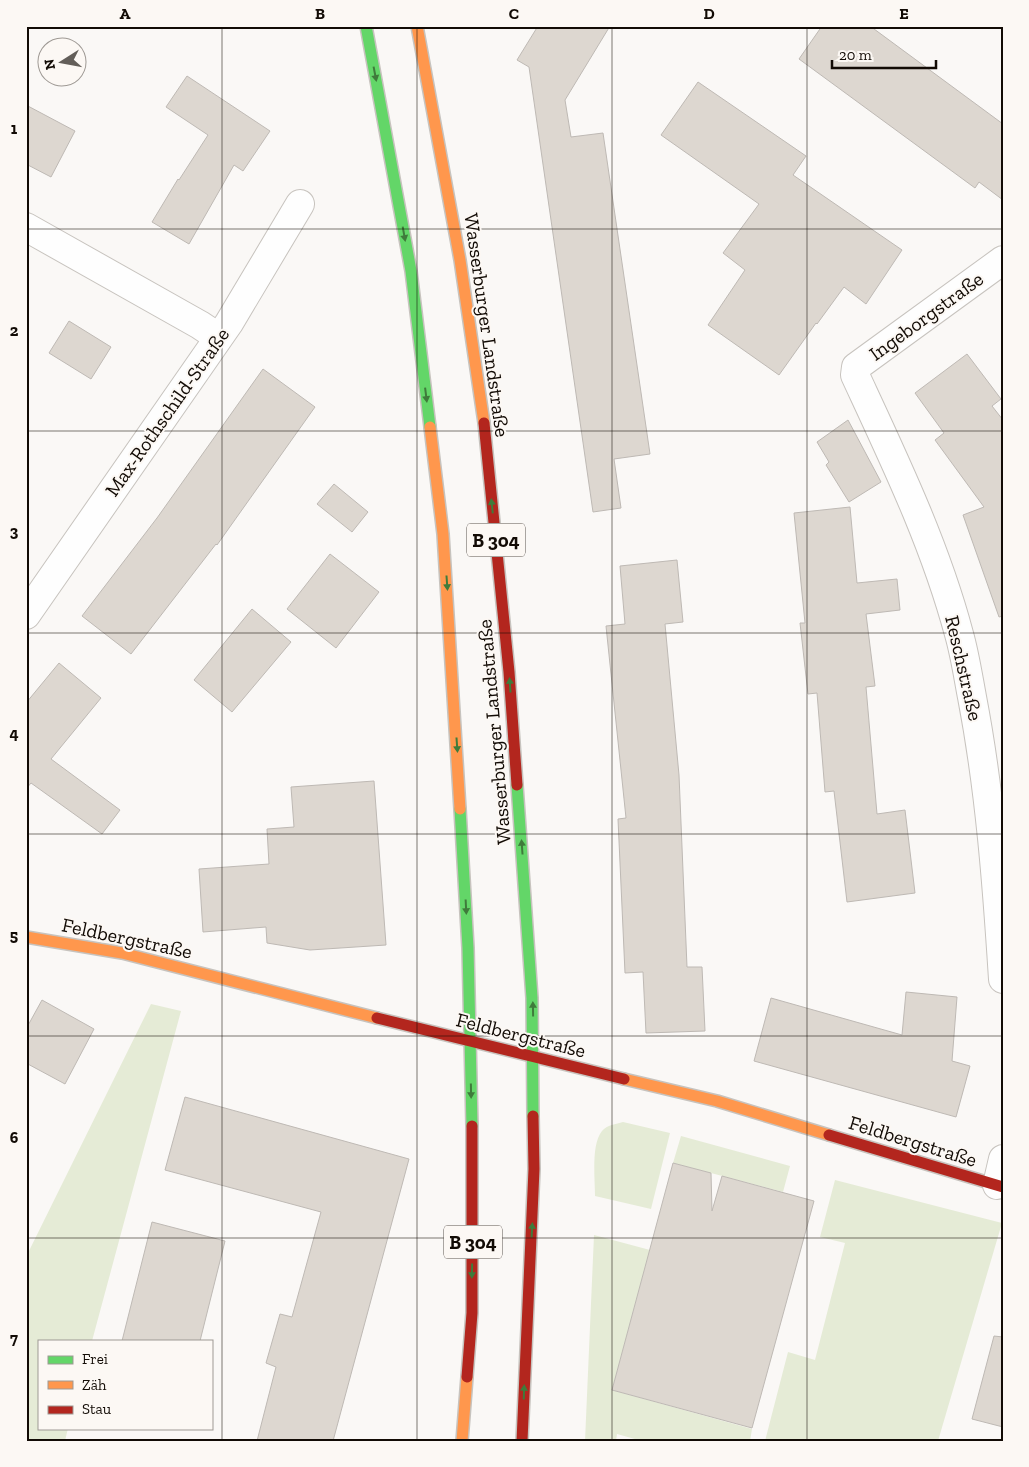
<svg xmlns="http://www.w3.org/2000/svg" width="1029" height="1467" viewBox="0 0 1029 1467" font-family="'Zilla Slab',serif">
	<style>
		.green { fill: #e5ebd6 }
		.building { fill: #ddd7d0; stroke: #beb9b4 }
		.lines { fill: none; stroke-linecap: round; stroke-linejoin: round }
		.street-casing { stroke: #c7c3be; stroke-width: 30 }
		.fast-casing { stroke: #c7c3be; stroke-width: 14 }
		.slow-casing { stroke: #c7c3be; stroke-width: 14 }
		.jam-casing { stroke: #c7c3be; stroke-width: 14 }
		.street { stroke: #fefefe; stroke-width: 28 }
		.fast { stroke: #63d668; stroke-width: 11 }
		.slow { stroke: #ff974d; stroke-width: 11 }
		.jam { stroke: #b3261e; stroke-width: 11 }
		.oneway { fill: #3f7b3b }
		.grid { fill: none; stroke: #120b05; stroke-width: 1; stroke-opacity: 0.55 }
		.labels { text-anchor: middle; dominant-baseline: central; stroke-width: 4; stroke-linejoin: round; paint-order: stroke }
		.shield { fill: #fcf8f4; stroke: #58524d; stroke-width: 1 }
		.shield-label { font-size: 19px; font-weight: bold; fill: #120b05 }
		.street-label { font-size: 20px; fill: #120b05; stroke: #fcf8f4 }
		.neatline { fill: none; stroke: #120b05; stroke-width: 2 }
		.grid-label { font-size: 16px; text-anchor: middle; font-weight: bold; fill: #120b05 }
	</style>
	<rect width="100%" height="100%" fill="#faf8f6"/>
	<!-- green -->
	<path class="green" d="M 151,1004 L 181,1011 L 92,1341 L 39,1341 L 39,1428 L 68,1428 L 65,1441 L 26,1441 L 26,1257 Z
		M 623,1122 L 670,1133 L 651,1209 L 595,1196 C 595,1179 591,1144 602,1131 C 607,1125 616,1124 623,1122 Z
		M 681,1136 L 790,1166 L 783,1192 L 673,1163 Z
		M 835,1180 L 1002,1223 L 938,1441 L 765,1441 L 788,1352 L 815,1360 L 845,1243 L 820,1237 Z
		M 594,1235 L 650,1250 L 612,1390 L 752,1429 L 750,1441 L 642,1441 L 617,1434 L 616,1441 L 585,1441 Z"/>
	<!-- building -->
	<path class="building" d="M 538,26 L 610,26 L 565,100 L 571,137 L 603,133 L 650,454 L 614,459 L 621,508 L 593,512 L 529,67 L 517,60 Z
		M 822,26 L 870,26 L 1003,124 L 1003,200 L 979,182 L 975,188 L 799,59 Z
		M 187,76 L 270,131 L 243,171 L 234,165 L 189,244 L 152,222 L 178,179 L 179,180 L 208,135 L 166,107 Z
		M 698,82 L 806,156 L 793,175 L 902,250 L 866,304 L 844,287 L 817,324 L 816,323 L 779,375 L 708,325 L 745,270 L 723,253 L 759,204 L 661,135 Z
		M 26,105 L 75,131 L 51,177 L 26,164 Z
		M 69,321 L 111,347 L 91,379 L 49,353 Z
		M 967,354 L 1001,399 L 992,406 L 1003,420 L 1003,616 L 999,617 L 963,515 L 984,507 L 935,440 L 944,433 L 915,393 Z
		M 263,369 L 315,407 L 217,545 L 216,544 L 131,654 L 82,616 L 157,518 Z
		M 848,420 L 881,482 L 849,502 L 826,465 L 829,462 L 817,442 Z
		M 334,484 L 368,512 L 352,532 L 317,504 Z
		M 850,507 L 857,583 L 897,579 L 900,610 L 866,614 L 875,686 L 866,687 L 877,814 L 905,810 L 915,893 L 847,902 L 834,791 L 825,792 L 817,693 L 808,694 L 800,623 L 805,623 L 794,513 Z
		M 330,554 L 379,592 L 336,648 L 287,609 Z
		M 677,560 L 683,622 L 665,624 L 679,775 L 687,967 L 702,967 L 705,1031 L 646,1033 L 643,972 L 625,973 L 618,819 L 626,818 L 606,626 L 625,624 L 620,566 Z
		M 252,609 L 291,642 L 232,712 L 194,680 Z
		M 59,663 L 101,698 L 51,759 L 120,810 L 102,834 L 31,783 L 26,789 L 26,703 Z
		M 374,781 L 386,945 L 310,950 L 267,943 L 266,927 L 203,932 L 199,869 L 269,864 L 267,829 L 294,827 L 291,787 Z
		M 906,992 L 957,997 L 952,1061 L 970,1066 L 956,1117 L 754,1061 L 771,998 L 902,1035 Z
		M 42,1000 L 94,1029 L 65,1084 L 26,1063 L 26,1029 Z
		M 185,1097 L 409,1159 L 333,1441 L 257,1441 L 276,1367 L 266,1363 L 280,1314 L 292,1317 L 321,1212 L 165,1170 Z
		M 673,1163 L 711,1173 L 712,1211 L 722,1176 L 814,1201 L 752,1428 L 612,1390 Z
		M 152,1222 L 225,1241 L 200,1341 L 122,1341 Z
		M 994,1336 L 1003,1337 L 1003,1427 L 972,1419 Z"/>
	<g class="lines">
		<!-- street casing -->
		<g class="street-casing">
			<path id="street" d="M 26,227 L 200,325 L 218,337
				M 1003,260 L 856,367 L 855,375 C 894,459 935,544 959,634 C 965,655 968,676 972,697 C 990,791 997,885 1003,979
				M 26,615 L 229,323 L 300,204
				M 997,1185 L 1003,1159"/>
		</g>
		<!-- fast casing -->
		<g class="fast-casing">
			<path id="fast" d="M 366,26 L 411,271 L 430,427
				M 517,785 L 532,998 L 533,1116
				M 460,809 L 468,948 L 472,1126"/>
		</g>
		<!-- slow casing -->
		<g class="slow-casing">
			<path id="slow" d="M 417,26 L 460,260 L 484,423
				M 430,427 L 443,534 L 460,809
				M 26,937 L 122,953 L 377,1018
				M 624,1079 L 717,1101 L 829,1135
				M 462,1441 L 467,1377"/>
		</g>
		<!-- jam casing -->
		<g class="jam-casing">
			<path id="jam" d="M 484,423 L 509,672 L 517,785
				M 377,1018 L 624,1079
				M 829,1135 L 1003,1187
				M 467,1377 L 472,1313 L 472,1126
				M 522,1441 L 534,1169 L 533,1116"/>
		</g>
		<!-- street -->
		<use href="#street" class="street"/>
		<!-- fast -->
		<use href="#fast" class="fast"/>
		<!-- slow -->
		<use href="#slow" class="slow"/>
		<!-- jam -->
		<use href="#jam" class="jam"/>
	</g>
	<!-- one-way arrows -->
	<defs><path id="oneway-solid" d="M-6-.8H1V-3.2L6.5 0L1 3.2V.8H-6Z" transform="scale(1.25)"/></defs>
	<g class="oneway">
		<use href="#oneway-solid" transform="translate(375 74) rotate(79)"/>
		<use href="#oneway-solid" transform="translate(404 234) rotate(80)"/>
		<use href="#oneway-solid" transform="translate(426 395) rotate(83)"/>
		<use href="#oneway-solid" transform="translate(492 506) rotate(-96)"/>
		<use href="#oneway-solid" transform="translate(447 583) rotate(86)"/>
		<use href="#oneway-solid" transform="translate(510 685) rotate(-94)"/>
		<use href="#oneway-solid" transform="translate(457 745) rotate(86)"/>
		<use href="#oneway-solid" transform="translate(522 847) rotate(-94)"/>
		<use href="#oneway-solid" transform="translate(466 907) rotate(87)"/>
		<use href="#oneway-solid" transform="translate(533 1009) rotate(-91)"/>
		<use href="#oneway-solid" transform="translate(471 1091) rotate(89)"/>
		<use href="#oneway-solid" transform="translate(532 1230) rotate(-87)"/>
		<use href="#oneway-solid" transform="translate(472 1271) rotate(91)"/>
		<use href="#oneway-solid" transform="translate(524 1392) rotate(-88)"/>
	</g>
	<!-- grid -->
	<path class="grid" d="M 222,26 L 222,1441M 417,26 L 417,1441M 612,26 L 612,1441M 807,26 L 807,1441M 26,229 L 1003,229M 26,431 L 1003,431M 26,633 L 1003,633M 26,834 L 1003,834M 26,1036 L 1003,1036M 26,1238 L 1003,1238"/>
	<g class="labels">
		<!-- shield labels -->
		<g class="shield">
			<rect x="467" y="523.5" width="58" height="33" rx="4"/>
			<rect x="444" y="1225.5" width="58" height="33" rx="4"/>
		</g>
		<g class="shield-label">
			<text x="496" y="540">B 304</text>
			<text x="473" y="1242">B 304</text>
		</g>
		<!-- street labels -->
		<g class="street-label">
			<text transform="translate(926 316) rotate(-36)">Ingeborgstraße</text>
			<text transform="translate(487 325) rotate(82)">Wasserburger Landstraße</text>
			<text transform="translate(167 412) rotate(-55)">Max-Rothschild-Straße</text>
			<text transform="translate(964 668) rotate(77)">Reschstraße</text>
			<text transform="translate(494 732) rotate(-95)">Wasserburger Landstraße</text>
			<text transform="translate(127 938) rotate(12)">Feldbergstraße</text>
			<text transform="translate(521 1035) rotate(14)">Feldbergstraße</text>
			<text transform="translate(913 1141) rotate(17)">Feldbergstraße</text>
		</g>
	</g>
	<!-- border -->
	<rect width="1029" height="1467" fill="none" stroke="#fcf8f4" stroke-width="55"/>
	<!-- legend -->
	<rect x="38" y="1340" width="175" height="90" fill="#fcf8f4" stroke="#9e9994"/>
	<rect x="48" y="1356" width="25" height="8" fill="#63d668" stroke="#9e9994"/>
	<text x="82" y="1364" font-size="15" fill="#120b05">Frei</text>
	<rect x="48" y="1381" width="25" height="8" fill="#ff974d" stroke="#9e9994"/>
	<text x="82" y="1390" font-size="15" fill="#120b05">Zäh</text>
	<rect x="48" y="1406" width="25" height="8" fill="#b3261e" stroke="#9e9994"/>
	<text x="82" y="1414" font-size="15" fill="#120b05">Stau</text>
	<!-- north arrow -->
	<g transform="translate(62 62) rotate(259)"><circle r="24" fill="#fcf8f4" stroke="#9e9994"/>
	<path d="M0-4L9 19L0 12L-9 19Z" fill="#635e59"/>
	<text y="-8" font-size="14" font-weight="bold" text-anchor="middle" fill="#120b05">N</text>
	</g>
	<!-- scale -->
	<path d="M832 60v8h104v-8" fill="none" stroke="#120b05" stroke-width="2.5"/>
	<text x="839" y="60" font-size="15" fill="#120b05" stroke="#fcf8f4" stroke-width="4" paint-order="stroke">20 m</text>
	<rect x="28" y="28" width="974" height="1412" class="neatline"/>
	<g class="grid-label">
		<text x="125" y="19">A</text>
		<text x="320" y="19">B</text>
		<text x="514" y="19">C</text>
		<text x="709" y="19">D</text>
		<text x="904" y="19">E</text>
		<text x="14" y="134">1</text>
		<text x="14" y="336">2</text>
		<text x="14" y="537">3</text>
		<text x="14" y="739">4</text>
		<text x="14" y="941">5</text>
		<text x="14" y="1143">6</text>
		<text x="14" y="1344">7</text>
	</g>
</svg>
